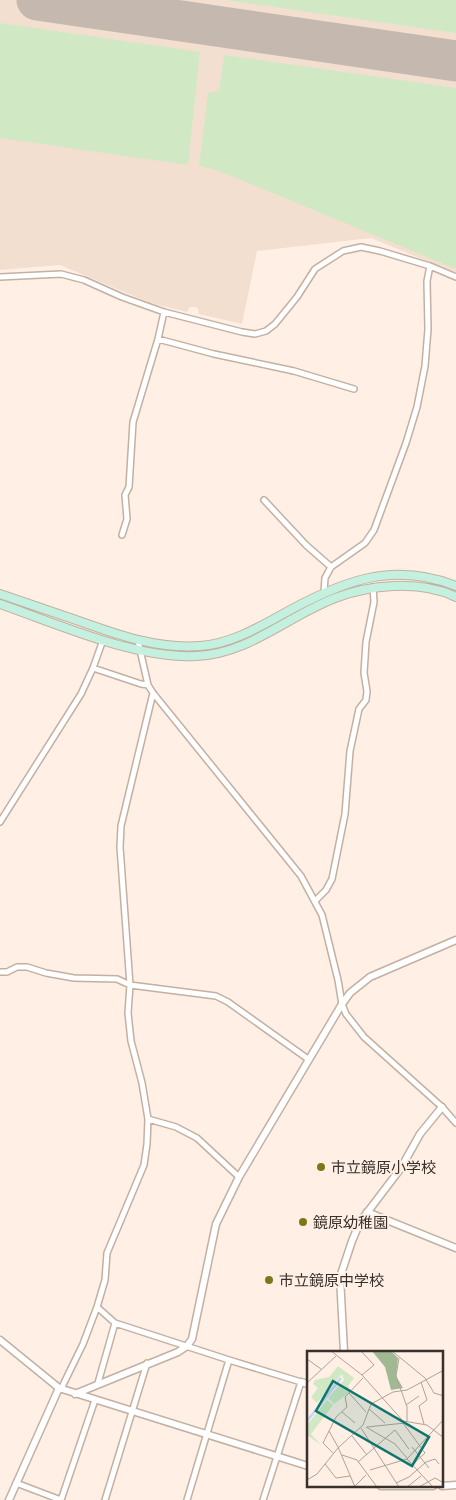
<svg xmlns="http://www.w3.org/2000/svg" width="456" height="1500" viewBox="0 0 456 1500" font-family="Quicksand,'Noto Sans JP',sans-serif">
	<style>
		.built { fill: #f3dfd0 }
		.green { fill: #d0e9c4 }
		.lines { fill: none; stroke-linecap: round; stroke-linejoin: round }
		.taxiway { stroke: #c5b8ae; stroke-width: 16 }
		.runway { stroke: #c5b8ae; stroke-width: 41 }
		.minor-casing { stroke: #c3b0a2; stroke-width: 8 }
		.tertiary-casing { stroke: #c3b0a2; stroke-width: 9 }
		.secondary-casing { stroke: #c3b0a2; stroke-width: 10 }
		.minor { stroke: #fff; stroke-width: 5 }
		.tertiary { stroke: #fff; stroke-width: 6 }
		.secondary { stroke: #c4f1df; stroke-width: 8 }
		.poi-dot { fill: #7d761a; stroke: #ffefe4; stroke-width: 2 }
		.labels { text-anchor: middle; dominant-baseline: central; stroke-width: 4; stroke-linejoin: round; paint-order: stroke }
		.poi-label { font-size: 15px; fill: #38302b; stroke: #ffefe4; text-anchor: start }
		.inset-river { fill: none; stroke: #c2d7fe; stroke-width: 2.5 }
		.inset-road { fill: none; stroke: #afa39a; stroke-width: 1 }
		.view { fill: #0f766e; fill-opacity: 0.15; stroke: #0f766e; stroke-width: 2.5 }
		.inset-edge { fill: none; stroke: #38302b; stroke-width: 2.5 }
	</style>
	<rect width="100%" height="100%" fill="#ffefe4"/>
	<!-- built -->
	<path class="built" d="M 0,0 L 456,0 L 456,273 L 371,238 L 257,251 L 242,324 L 199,314 L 198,308 L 194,307 L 190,307 L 187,312 L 150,303 L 60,265 L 0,270 Z"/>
	<!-- green -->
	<path class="green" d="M 226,0 L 456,0 L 456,33 Z
		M 0,23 L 200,52 L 188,165 L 0,138 Z
		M 224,55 L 456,88 L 456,269 L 217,170 L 199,166 L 208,93 L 219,91 Z"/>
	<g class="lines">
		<!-- taxiway -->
		<path class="taxiway" d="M 82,7 L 82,0
			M 445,60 L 456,70"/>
		<!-- runway -->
		<path class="runway" d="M 37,0 L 456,61"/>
		<!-- minor casing -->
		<g class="minor-casing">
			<path id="minor" d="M 0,277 L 61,274 L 84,280 L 122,297 L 164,312 L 242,332 L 255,334 L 266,331 L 275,324 L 297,297 L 315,269 L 343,251 L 361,247 L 380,251 L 430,266 L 456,277
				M 158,339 L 214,354 L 294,371 L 354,389
				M 264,500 L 306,545 L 331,567
				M 122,535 L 127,519 L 125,495 L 129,487 L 133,422 L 158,339 L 164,312
				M 324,592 L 325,578 L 331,567 L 365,543 L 374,530 L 406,443 L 417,407 L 425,366 L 428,329 L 427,281 L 430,266
				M 138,641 L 148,685 L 153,693 L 301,876 L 322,915 L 338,980 L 342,1004 L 346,1014 L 364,1037 L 442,1107 L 456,1123
				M 93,668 L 141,684 L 148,685
				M 0,822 L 81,694 L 93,668 L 103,640
				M 315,901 L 326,890 L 332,879 L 345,814 L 350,751 L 359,709 L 366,700 L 367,691 L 364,673 L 366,642 L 374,602 L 373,587
				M 0,972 L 7,972 L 17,967 L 27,967 L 46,973 L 74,978 L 117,979 L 130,985 L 216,996 L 228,1002 L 308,1059
				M 148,1119 L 176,1127 L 197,1138 L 239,1177
				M 97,1307 L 115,1323 L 229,1360 L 301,1382 L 263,1500
				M 98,1383 L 115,1323
				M 61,1389 L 83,1344 L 97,1307 L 105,1280 L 107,1253 L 144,1165 L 147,1144 L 148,1119 L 142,1083 L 131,1041 L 128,1013 L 130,985 L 120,847 L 121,826 L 153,693
				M 16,1483 L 61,1500 L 95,1400
				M 105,1500 L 147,1363
				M 187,1500 L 229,1360"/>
		</g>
		<!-- tertiary casing -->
		<g class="tertiary-casing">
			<path id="tertiary" d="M 367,1212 L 456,1248
				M 0,1340 L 59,1388 L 308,1466
				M 344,1352 L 340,1277 L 352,1241 L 360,1222 L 401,1168 L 420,1134 L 442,1107
				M 301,1382 L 308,1384
				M 75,1394 L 178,1352 L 187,1346 L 192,1339 L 216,1224 L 239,1177 L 342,1004 L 350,993 L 370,977 L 456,940
				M 381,1486 L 433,1486
				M 442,1486 L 456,1485
				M 9,1500 L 59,1388"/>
		</g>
		<!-- secondary casing -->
		<g class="secondary-casing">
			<path id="secondary" d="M 0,594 C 26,603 52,612 79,621 C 118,635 157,649 200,646 C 229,644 256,629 281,615 C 338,583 391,560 456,586
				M 0,604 C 58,624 135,659 196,656 C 250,654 290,614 338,597 C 357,590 374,587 393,586 C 415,585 436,587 456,597"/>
		</g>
		<!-- minor -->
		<use href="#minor" class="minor"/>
		<!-- tertiary -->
		<use href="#tertiary" class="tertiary"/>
		<!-- secondary -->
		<use href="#secondary" class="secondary"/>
	</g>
	<!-- markers -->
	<g class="poi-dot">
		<circle cx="321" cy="1167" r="5"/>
		<circle cx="303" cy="1222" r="5"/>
		<circle cx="269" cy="1280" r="5"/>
	</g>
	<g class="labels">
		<!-- poi labels -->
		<g class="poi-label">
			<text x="331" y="1167">市立鏡原小学校</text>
			<text x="313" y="1222">鏡原幼稚園</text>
			<text x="279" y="1280">市立鏡原中学校</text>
		</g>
	</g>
	<!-- overview -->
	<g transform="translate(307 1351)">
		<rect width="136" height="136" fill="#ffefe4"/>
		<path d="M 31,15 L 47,27 L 41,35 L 44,40 L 27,53 L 21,47 L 37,29 L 35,23 L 10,52 L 4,46 L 11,37 L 6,33 L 8,29 L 22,26 ZM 20,49 L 26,54 L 4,83 L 14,94 L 0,84 L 0,74 Z" fill="#d0e9c4"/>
		<path d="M 65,0 L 84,0 L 91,7 L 89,25 L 96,37 L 84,39 L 78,16 Z" fill="#a0b993"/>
		<path class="inset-river" d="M 0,70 L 34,27"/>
		<path class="inset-road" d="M 24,0 L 55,24 L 96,70 L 120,74 L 137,87M 54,0 L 67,14 L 55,24M 85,0 L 118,27 L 127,42 L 137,45M 92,7 L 89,25 L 100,56 L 100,71M 0,8 L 14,18M 114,31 L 120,49 L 112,55 L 117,73M 0,32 L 29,5M 42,42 L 59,61M 99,54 L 112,45M 62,58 L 78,72M 35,61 L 48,72M 96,72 L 118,102 L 105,114M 59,76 L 88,93 L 100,107M 60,76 L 98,72M 54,77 L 92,136M 88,79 L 102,98M 22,80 L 31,96M 45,85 L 60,104M 31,96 L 48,136M 105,96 L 122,117M 26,102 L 16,92 L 29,66 L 40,56 L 38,46 L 56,27M 35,104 L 50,109 L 70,136M 100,108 L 126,136M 51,111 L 88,79M 18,113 L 29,127 L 43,125M 63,119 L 100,108 L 137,68M 0,129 L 10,123 L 31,97 L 56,74 L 64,53 L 86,41 L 100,39 L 137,19M 89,132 L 102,126 L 119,111 L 128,108 L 132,113M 48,135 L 59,124M 100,136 L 114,125M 112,136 L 128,127 L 137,132"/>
		<path class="view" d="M 26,30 L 122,86 L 105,115 L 9,60 Z"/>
		<rect width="136" height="136" class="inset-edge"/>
	</g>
</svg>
